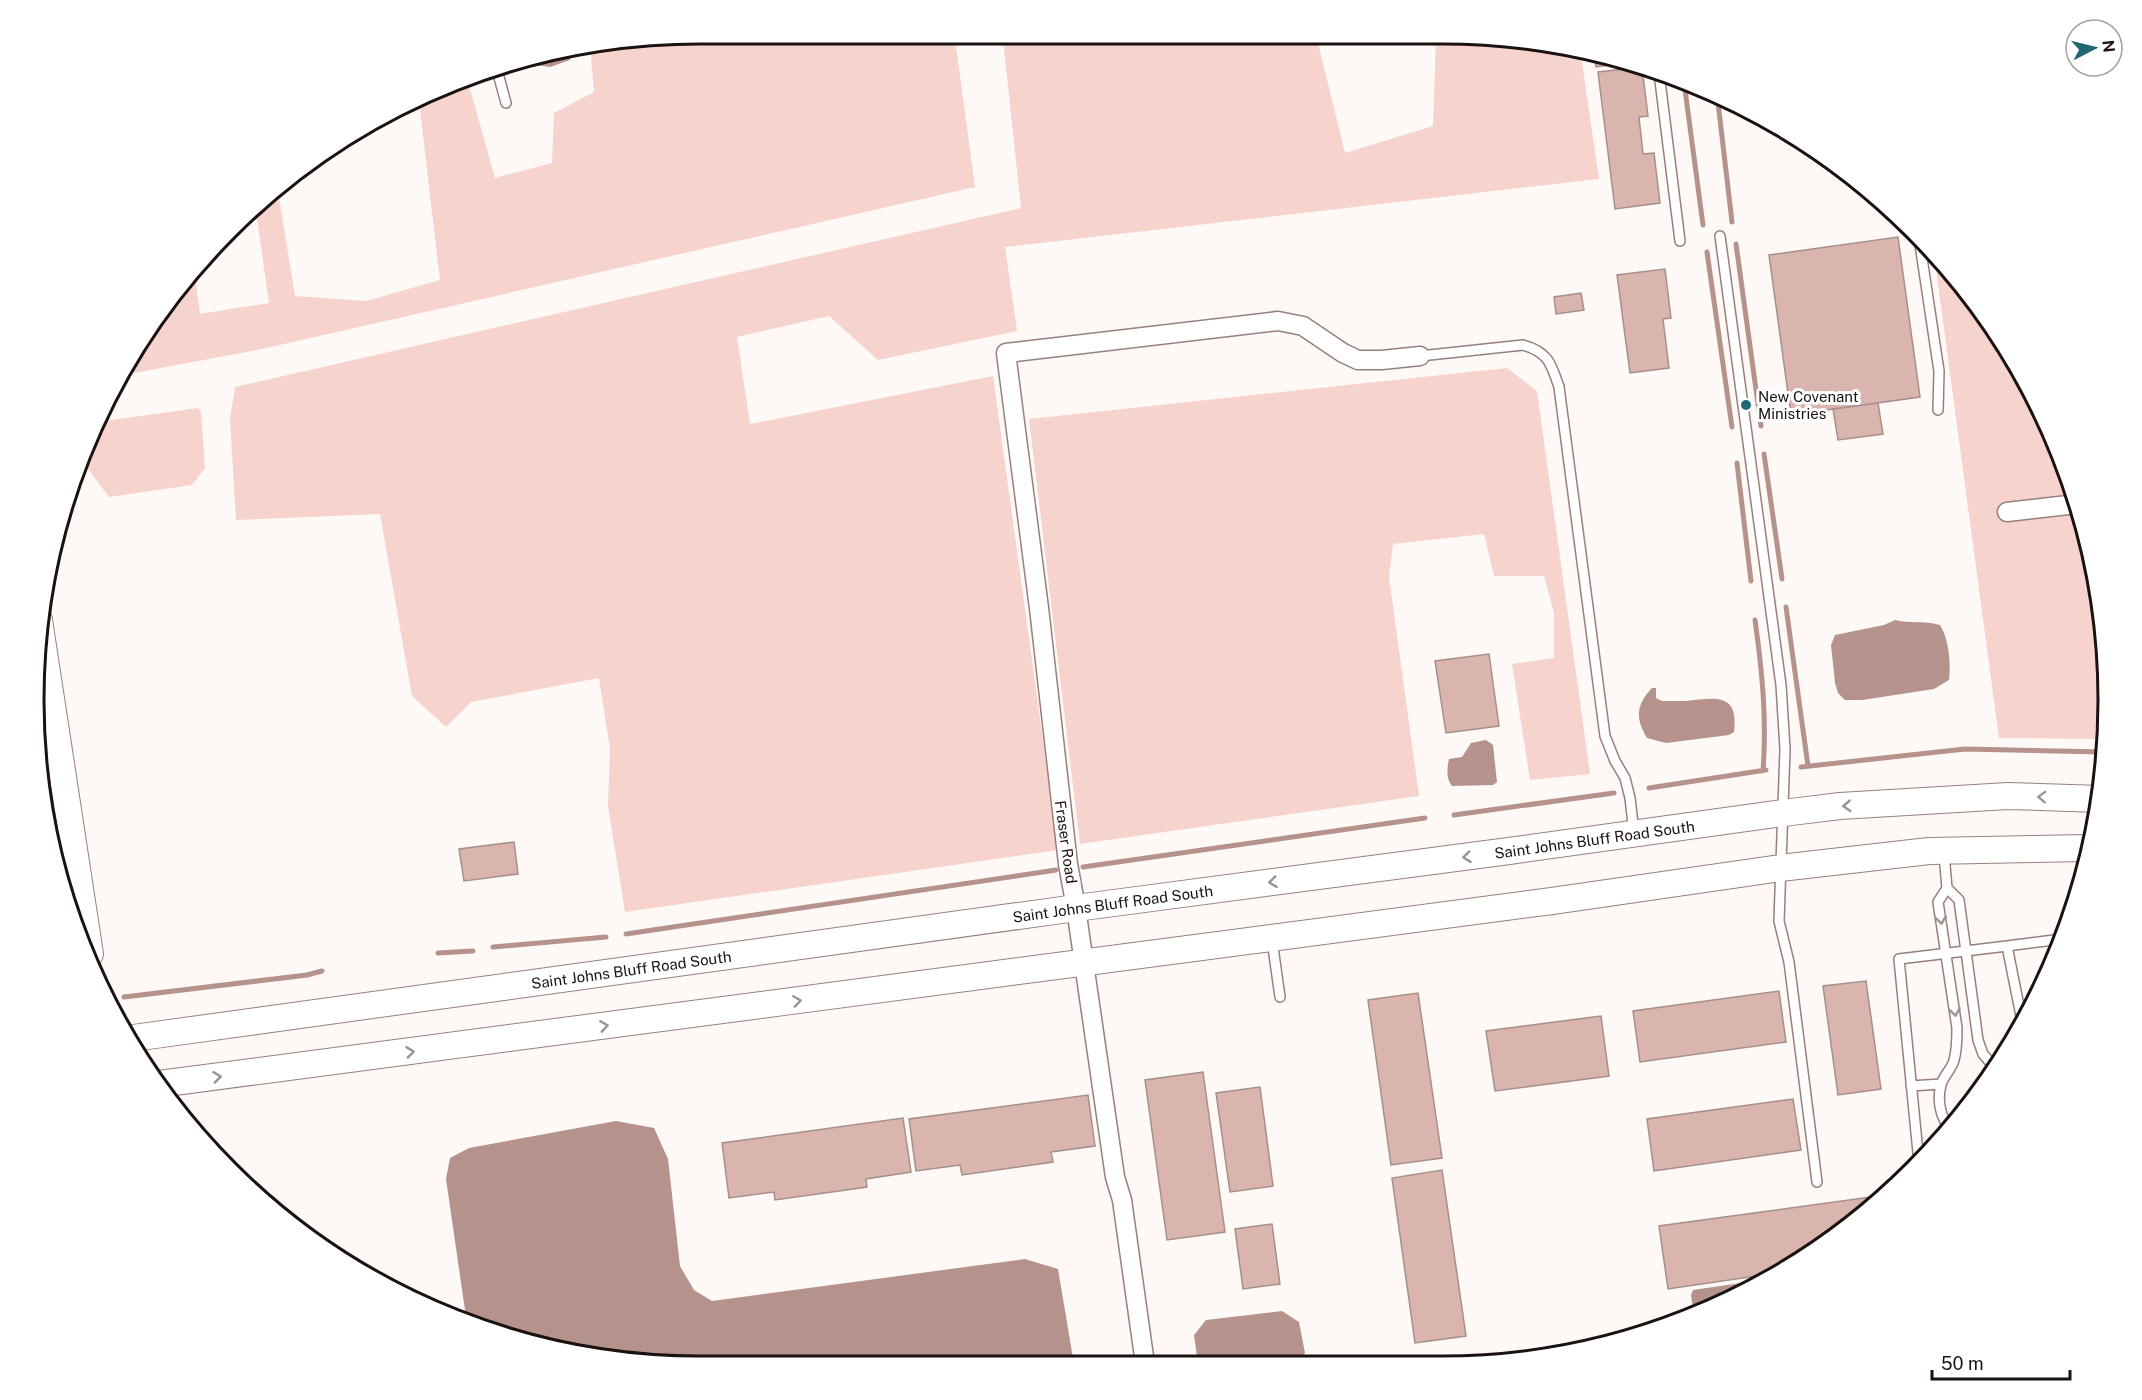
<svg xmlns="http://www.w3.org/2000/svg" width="2142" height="1400" viewBox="0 0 2142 1400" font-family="'Public Sans',sans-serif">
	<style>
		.green { fill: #f6d3cc }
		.water { fill: #b5938c }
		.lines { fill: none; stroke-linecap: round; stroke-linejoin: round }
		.stream { stroke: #b5938c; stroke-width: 5 }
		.building { fill: #d9b5ad; stroke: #a68f8a; stroke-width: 1.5 }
		.lane-casing { stroke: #97807b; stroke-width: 12 }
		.street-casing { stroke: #97807b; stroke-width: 21 }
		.secondary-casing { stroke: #97807b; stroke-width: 28 }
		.lane { stroke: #fff; stroke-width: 9 }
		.street { stroke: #fff; stroke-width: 18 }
		.secondary { stroke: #fff; stroke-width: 26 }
		.oneway { stroke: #989493 }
		.poi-dot { fill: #1f6874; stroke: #fff; stroke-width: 2 }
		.labels { text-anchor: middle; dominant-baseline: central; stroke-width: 6; stroke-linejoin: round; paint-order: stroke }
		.poi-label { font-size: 15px; fill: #1a1210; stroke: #fff; text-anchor: start }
		.street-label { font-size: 15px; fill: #1a1210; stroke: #fff }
		.rim { fill: none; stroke: #1a1210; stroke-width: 3 }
	</style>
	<rect width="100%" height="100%" fill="#fef8f7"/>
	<!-- green -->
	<path class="green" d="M 613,39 L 955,39 L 975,187 L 262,349 L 134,373 L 132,361 L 171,294 L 194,269 L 200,314 L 269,303 L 255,204 L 277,185 L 295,296 L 366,301 L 440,280 L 419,101 L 467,78 L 495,178 L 552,163 L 554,113 L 594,92 L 590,44 Z
		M 1003,39 L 1317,39 L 1345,153 L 1433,126 L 1436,39 L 1529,39 L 1580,49 L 1599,179 L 1005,247 L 1017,331 L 878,360 L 829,316 L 737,337 L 750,424 L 993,376 L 1058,850 L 625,912 L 608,806 L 610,749 L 599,678 L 471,702 L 446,727 L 412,696 L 380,514 L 236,520 L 230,419 L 235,387 L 1021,208 Z
		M 1934,254 L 1971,294 L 2040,405 L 2086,528 L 2108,657 L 2105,739 L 1999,738 Z
		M 1507,368 L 1537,391 L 1590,774 L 1530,780 L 1512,664 L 1554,658 L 1554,613 L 1544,576 L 1494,576 L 1484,534 L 1393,544 L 1389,577 L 1419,796 L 1080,844 L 1029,419 Z
		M 198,408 L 201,412 L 205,468 L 192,485 L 109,497 L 80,458 L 84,445 L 97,422 Z"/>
	<!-- water -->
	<path class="water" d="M 572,48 L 570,60 L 550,67 L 536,65 L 535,57 Z
		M 1895,620 C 1910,624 1923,620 1940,625 C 1949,640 1951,662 1949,680 L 1934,689 L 1862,700 L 1845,700 L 1838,693 L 1835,683 L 1831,645 L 1835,635 L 1884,625 Z
		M 1652,688 L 1656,688 L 1656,698 L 1662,701 C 1669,701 1677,701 1685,701 C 1715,698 1739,692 1734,732 L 1729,735 L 1666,743 L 1647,738 C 1635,718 1636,705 1652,688 Z
		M 1486,740 L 1493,745 L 1497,782 L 1493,785 L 1452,786 C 1446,779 1447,767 1449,759 L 1462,757 L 1471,743 Z
		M 616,1121 L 654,1128 L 668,1159 L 680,1266 L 694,1290 L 712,1301 L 1025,1259 L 1058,1269 L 1074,1364 L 613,1361 L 486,1332 L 467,1324 L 446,1179 L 450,1158 L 469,1148 Z
		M 1768,1279 L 1737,1298 L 1703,1311 L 1697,1312 L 1693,1309 L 1691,1295 L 1693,1290 Z
		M 1282,1311 L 1299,1322 L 1305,1353 L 1295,1365 L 1198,1364 L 1194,1335 L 1206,1320 Z"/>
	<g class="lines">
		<!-- stream -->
		<path class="stream" d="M 1684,82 L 1703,225
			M 1717,94 L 1732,222
			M 1736,244 L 1761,426
			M 1707,252 L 1732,427
			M 1764,454 L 1782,579
			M 1737,463 L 1751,581
			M 1786,607 L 1808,766
			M 1755,620 C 1762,670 1767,719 1763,770
			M 34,740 L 37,762
			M 1801,767 L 1965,749 L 2104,752
			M 1649,788 L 1766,770
			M 1454,815 L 1614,793
			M 1083,867 L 1425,818
			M 626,934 L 1056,870
			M 493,947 L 606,937
			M 438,953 L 473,951
			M 124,997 L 307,975 L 322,971"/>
	</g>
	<!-- building -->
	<path class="building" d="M 1594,52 L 1615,56 L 1632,62 L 1596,67 Z
		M 1642,67 L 1648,116 L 1639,117 L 1643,154 L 1654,153 L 1660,203 L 1615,209 L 1598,72 Z
		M 1898,237 L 1920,397 L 1791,415 L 1769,255 Z
		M 1665,269 L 1671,318 L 1663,319 L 1669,368 L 1630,373 L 1617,275 Z
		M 1581,293 L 1584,310 L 1556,314 L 1554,297 Z
		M 1878,403 L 1883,434 L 1838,440 L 1833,409 Z
		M 1489,654 L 1499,726 L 1446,733 L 1435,661 Z
		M 514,842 L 518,874 L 464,881 L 459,849 Z
		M 1866,981 L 1881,1089 L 1838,1095 L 1823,986 Z
		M 1779,991 L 1786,1042 L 1640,1062 L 1633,1011 Z
		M 1418,993 L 1442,1158 L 1391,1165 L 1368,1000 Z
		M 1601,1016 L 1609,1076 L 1495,1091 L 1486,1031 Z
		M 1203,1072 L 1225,1232 L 1167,1240 L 1145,1080 Z
		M 1260,1087 L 1273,1186 L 1230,1192 L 1216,1093 Z
		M 1088,1095 L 1095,1146 L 1051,1152 L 1053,1162 L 962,1175 L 960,1165 L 916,1171 L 909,1119 Z
		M 1793,1099 L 1801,1150 L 1654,1171 L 1647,1119 Z
		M 903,1118 L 911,1172 L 866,1179 L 867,1187 L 775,1200 L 774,1192 L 729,1198 L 722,1143 Z
		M 1442,1170 L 1466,1336 L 1415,1343 L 1392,1178 Z
		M 1885,1195 L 1848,1229 L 1777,1273 L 1668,1289 L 1659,1226 Z
		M 1272,1224 L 1280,1284 L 1243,1289 L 1235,1229 Z"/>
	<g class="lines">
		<!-- lane casing -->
		<g class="lane-casing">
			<path id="lane" d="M 496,66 L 506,103
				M 1659,73 L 1680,241
				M 1720,236 L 1781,685 L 1785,749 L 1779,921 L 1789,962 L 1817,1182
				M 1919,238 L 1939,371 L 1938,410
				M 1420,356 L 1523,345 C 1548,352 1551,363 1559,387 L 1605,736 L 1615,761 L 1625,778 L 1630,798 L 1634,833
				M 1944,854 L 1947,888 L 1959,900 L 1978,1040 L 1983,1054 L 1995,1068
				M 1947,888 L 1938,902 L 1957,1028 C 1957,1039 1957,1050 1954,1060 C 1952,1069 1943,1076 1941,1085 C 1937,1100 1940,1118 1951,1129
				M 1272,940 L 1280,997
				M 2007,946 L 2062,939
				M 1911,1086 L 1941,1084
				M 1919,1163 L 1899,959 L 2007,946 L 2023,1026"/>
		</g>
		<!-- street casing -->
		<g class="street-casing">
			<path id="street" d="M 2007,512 L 2077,504
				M 1145,1364 L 1122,1200 L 1115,1177 L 1076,908 L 1068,864 L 1039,608 L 1006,353 L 1278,321 L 1303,326 L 1343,353 L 1358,360 L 1382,360 L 1420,356"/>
		</g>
		<!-- secondary casing -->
		<g class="secondary-casing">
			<g id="secondary">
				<path d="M 39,620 L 90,954"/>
				<path id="s1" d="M 126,1039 L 1076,908 L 1509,851 L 1783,813 L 1840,806 L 2008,796 L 2101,799"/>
				<path d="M 159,1084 L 1552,901 L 1780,868 L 1929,851 L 2089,848"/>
			</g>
		</g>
		<!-- lane -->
		<use href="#lane" class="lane"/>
		<!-- street -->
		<use href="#street" class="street"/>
		<!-- secondary -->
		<use href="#secondary" class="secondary"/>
	</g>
	<!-- one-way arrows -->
	<defs><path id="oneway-chevron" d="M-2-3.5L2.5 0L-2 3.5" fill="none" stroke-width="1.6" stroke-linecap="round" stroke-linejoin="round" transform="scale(1.5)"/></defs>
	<g class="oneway">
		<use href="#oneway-chevron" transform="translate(2042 797) rotate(-178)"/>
		<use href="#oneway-chevron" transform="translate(1847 806) rotate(176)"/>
		<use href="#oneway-chevron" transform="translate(1467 857) rotate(173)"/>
		<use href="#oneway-chevron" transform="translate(1273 882) rotate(173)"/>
		<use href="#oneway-chevron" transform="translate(1941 920) rotate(82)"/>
		<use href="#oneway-chevron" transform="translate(797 1001) rotate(-8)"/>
		<use href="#oneway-chevron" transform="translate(1955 1012) rotate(81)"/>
		<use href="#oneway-chevron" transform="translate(604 1026) rotate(-8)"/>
		<use href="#oneway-chevron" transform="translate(410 1052) rotate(-7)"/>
		<use href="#oneway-chevron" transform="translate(217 1077) rotate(-7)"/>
	</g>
	<!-- markers -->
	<circle class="poi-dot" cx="1746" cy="405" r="6"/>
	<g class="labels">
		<!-- poi labels -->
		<g class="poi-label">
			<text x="1758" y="396">New Covenant<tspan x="1758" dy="17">Ministries</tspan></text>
		</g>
		<!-- street labels -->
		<g class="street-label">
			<text stroke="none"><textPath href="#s1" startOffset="1482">Saint Johns Bluff Road South</textPath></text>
			<text transform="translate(1066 842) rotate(82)">Fraser Road</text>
			<text stroke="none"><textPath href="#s1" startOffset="996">Saint Johns Bluff Road South</textPath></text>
			<text stroke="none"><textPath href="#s1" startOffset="510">Saint Johns Bluff Road South</textPath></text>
		</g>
	</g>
	<!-- crop -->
	<path d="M0 0H2142V1400H0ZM700 44H1442A656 656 0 0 1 2098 700V700A656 656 0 0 1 1442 1356H700A656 656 0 0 1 44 700V700A656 656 0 0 1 700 44Z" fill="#fff" fill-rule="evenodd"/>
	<path class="rim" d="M700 44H1442A656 656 0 0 1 2098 700V700A656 656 0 0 1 1442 1356H700A656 656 0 0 1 44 700V700A656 656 0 0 1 700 44Z"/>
	<!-- north arrow -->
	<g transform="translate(2094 48) rotate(83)"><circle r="28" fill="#ffffff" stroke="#a3a09f" stroke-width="1.5"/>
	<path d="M0-4.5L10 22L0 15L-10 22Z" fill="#1f6874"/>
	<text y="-9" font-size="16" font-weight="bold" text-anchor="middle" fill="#1a1210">N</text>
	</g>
	<!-- scale -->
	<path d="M1932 1370v9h138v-9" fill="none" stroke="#1a1210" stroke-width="3"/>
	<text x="1941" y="1370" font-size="18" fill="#1a1210" stroke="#ffffff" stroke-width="4.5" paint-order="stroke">50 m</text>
</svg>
